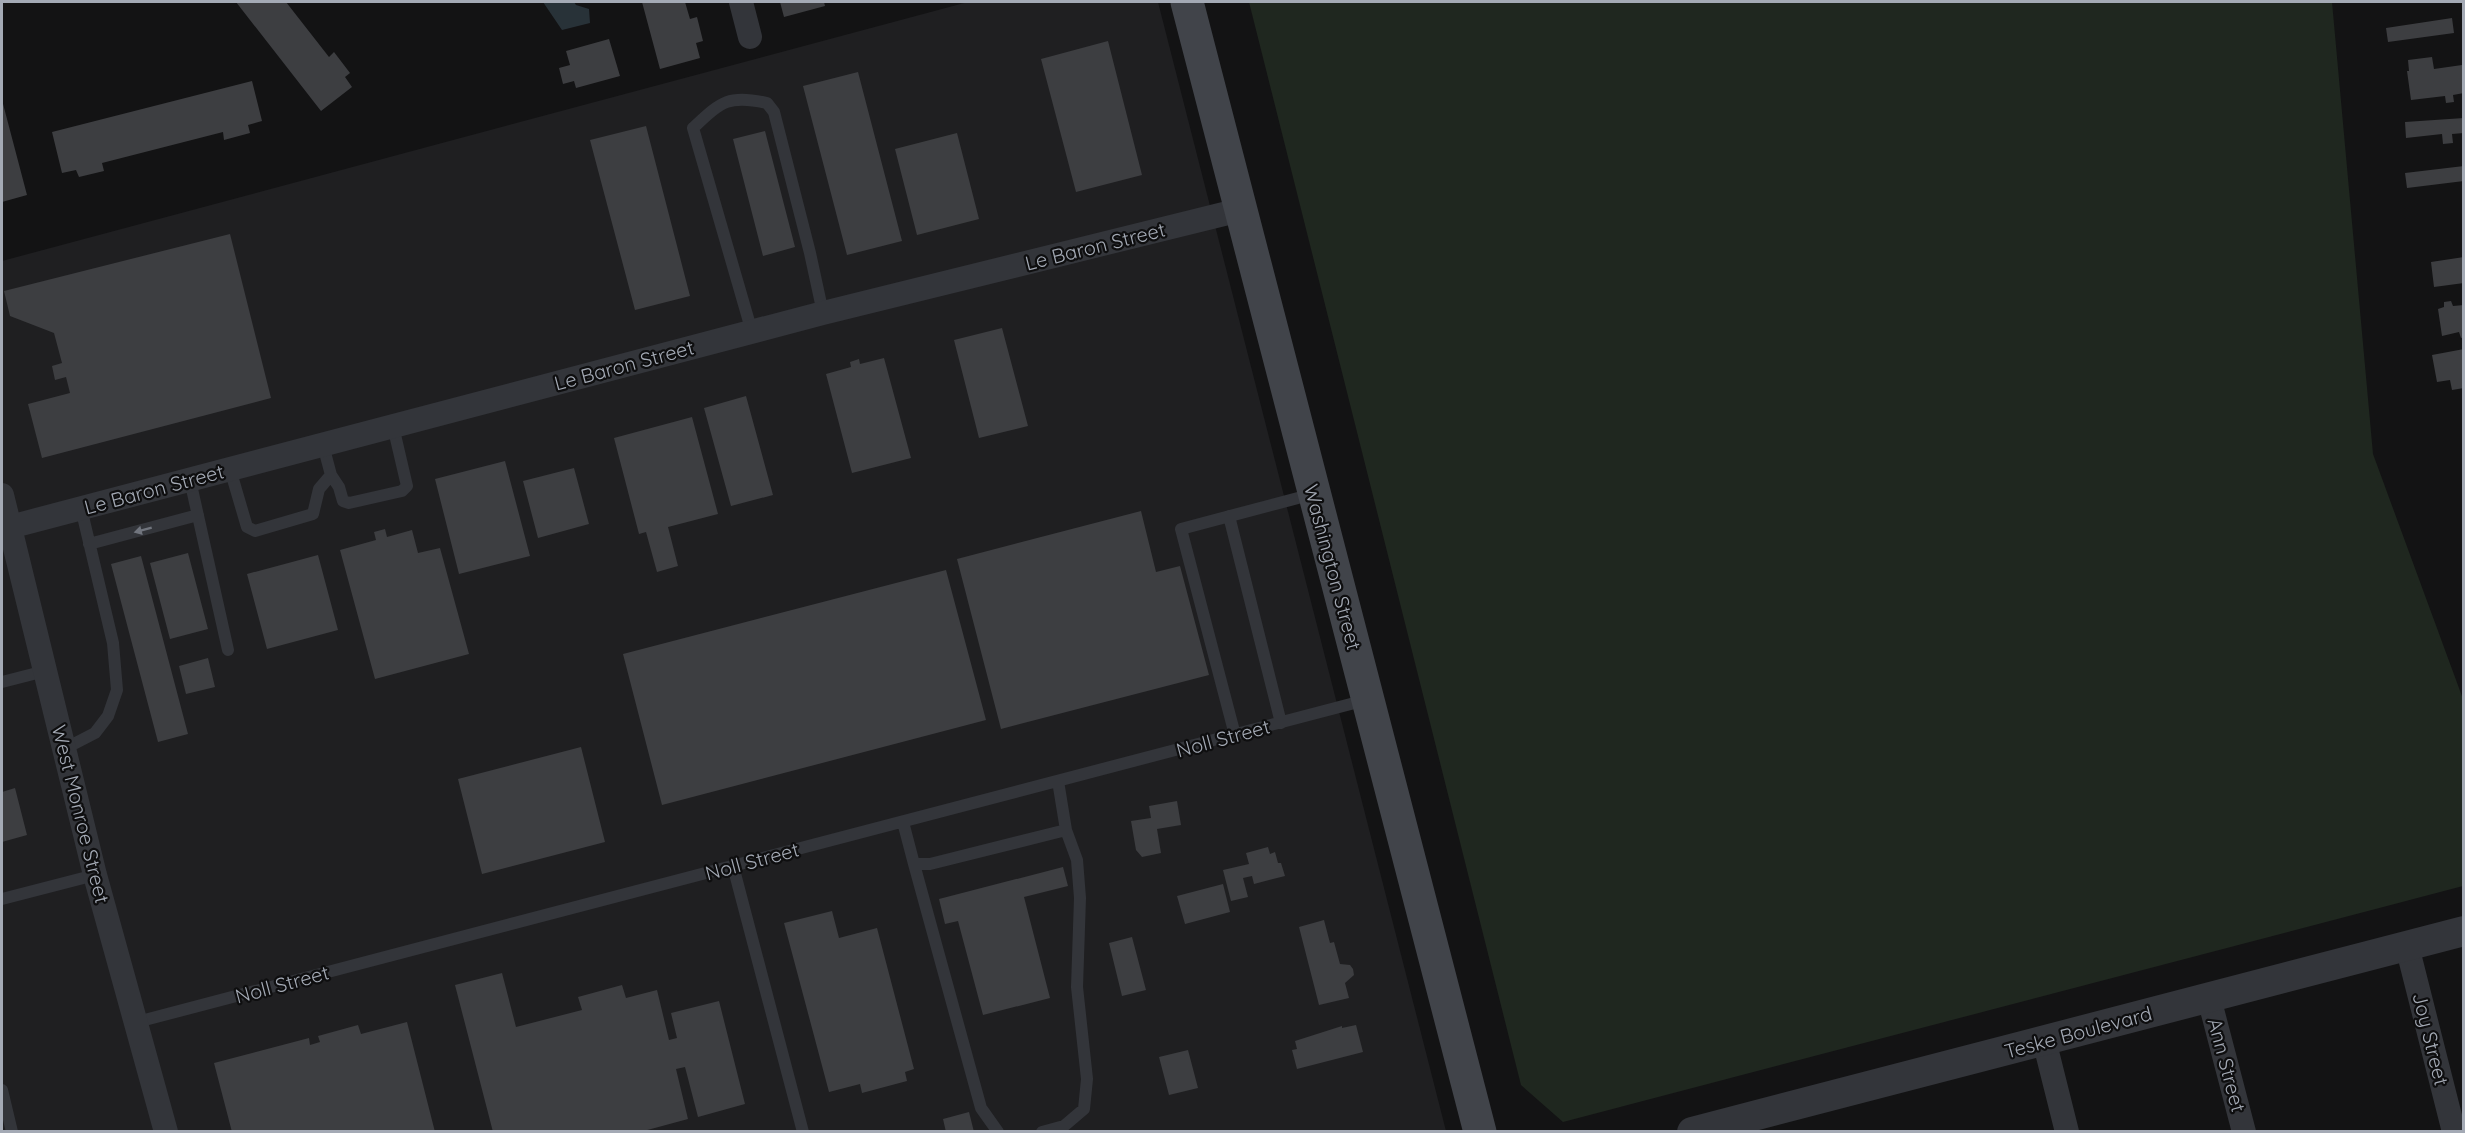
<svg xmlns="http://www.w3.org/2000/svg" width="2465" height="1133" viewBox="0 0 2465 1133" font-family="Quicksand,sans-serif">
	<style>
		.built { fill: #1f1f21 }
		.green { fill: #1f271f }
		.water { fill: #283238 }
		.building { fill: #3d3e41 }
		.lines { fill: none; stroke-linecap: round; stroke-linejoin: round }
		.service { stroke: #33353a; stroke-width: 12 }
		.minor { stroke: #33353a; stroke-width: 24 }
		.tertiary { stroke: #33353a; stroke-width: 30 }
		.secondary { stroke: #41444a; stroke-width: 33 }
		.oneway { fill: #71757e }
		.labels { text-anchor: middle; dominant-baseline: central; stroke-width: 4.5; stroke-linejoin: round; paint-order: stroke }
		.street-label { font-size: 20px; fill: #a4aab5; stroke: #0e0e0f }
	</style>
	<rect width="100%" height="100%" fill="#131314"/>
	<!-- built -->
	<path class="built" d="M 968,2 L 1158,2 L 1446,1131 L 2,1132 L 2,261 Z"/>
	<!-- green -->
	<path class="green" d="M 1249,2 L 2332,2 L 2373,454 L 2463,699 L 2463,886 L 1563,1122 L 1521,1085 Z"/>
	<!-- water -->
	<path class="water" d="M 543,2 L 574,2 L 576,5 L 589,9 L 590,23 L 562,30 Z"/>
	<!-- building -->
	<path class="building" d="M 236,2 L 286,2 L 329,57 L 334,52 L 350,73 L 345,77 L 352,87 L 321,111 Z
		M 642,2 L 685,2 L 690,19 L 697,17 L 703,41 L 696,43 L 700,58 L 660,69 Z
		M 780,2 L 824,2 L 825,6 L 784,17 Z
		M 2452,18 L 2454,33 L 2388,42 L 2386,28 Z
		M 609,39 L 620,76 L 576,88 L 574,81 L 563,84 L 559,68 L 570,65 L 566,51 Z
		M 1108,41 L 1142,175 L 1076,192 L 1041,59 Z
		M 2432,57 L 2434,69 L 2462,65 L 2464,93 L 2453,95 L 2454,102 L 2446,103 L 2445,96 L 2411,100 L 2407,71 L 2409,71 L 2408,60 Z
		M 858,72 L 902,241 L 847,255 L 803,86 Z
		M 252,81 L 262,121 L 248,125 L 250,133 L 224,140 L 223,132 L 102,163 L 104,171 L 79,177 L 76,170 L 62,173 L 52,132 Z
		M 2,100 L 27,195 L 2,202 Z
		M 2464,118 L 2464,133 L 2452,134 L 2453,143 L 2443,144 L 2442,134 L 2406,138 L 2405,122 Z
		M 646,126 L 690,296 L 635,310 L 590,140 Z
		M 765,131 L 795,247 L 763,256 L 733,139 Z
		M 957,133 L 979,219 L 917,235 L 895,149 Z
		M 2464,166 L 2464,181 L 2407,188 L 2405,173 Z
		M 230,234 L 271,398 L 42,458 L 28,404 L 70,393 L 66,377 L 55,380 L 52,366 L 62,363 L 54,333 L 10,316 L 4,291 Z
		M 2464,257 L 2464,283 L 2434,287 L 2431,262 Z
		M 2451,301 L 2453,306 L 2464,305 L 2464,337 L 2461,338 L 2459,332 L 2442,336 L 2438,309 L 2444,307 L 2444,302 Z
		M 1002,328 L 1028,426 L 979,438 L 954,340 Z
		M 2464,349 L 2464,388 L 2452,390 L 2450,380 L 2437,382 L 2432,355 Z
		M 884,358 L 911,458 L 852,473 L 826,374 L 851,367 L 850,362 L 859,359 L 860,364 Z
		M 746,396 L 773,495 L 731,506 L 704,408 Z
		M 692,417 L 718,514 L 668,527 L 678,566 L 657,572 L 646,532 L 639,534 L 614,438 Z
		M 505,461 L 530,556 L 459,574 L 435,479 Z
		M 574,468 L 589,524 L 538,538 L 523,481 Z
		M 1141,511 L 1156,572 L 1180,566 L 1209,675 L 1001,729 L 957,559 Z
		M 385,529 L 387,537 L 412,530 L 418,553 L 440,548 L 469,654 L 375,679 L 340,550 L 376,540 L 374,532 Z
		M 188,553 L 208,629 L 170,639 L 150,563 Z
		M 318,555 L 338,630 L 267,649 L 247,574 Z
		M 141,556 L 188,734 L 158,742 L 111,564 Z
		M 946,570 L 986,720 L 662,805 L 623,654 Z
		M 208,658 L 215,687 L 186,694 L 179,666 Z
		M 581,747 L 605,842 L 482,874 L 458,779 Z
		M 15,788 L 27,835 L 2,842 L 2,792 Z
		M 1177,801 L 1181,825 L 1157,829 L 1161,853 L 1142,857 L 1136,850 L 1131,821 L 1151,818 L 1149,806 Z
		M 1268,847 L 1270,854 L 1275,852 L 1278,863 L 1281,863 L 1285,876 L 1254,884 L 1252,876 L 1243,878 L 1248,897 L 1231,901 L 1223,870 L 1249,864 L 1246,853 Z
		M 1063,867 L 1068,886 L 1024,897 L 1050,998 L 983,1015 L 958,921 L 945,924 L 939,899 Z
		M 1223,884 L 1230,912 L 1185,924 L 1177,896 Z
		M 832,911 L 839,938 L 877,928 L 914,1069 L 905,1072 L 907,1081 L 862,1093 L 860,1084 L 829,1092 L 784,923 Z
		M 1324,920 L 1330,943 L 1334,942 L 1340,964 L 1350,965 L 1353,969 L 1354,975 L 1345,983 L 1349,998 L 1319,1005 L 1299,927 Z
		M 1132,937 L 1146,990 L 1122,996 L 1109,943 Z
		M 502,973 L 516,1027 L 582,1010 L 578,997 L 622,985 L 626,998 L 657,990 L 669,1040 L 677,1038 L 671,1013 L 719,1001 L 745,1104 L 698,1117 L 685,1067 L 676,1069 L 688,1119 L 640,1132 L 493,1132 L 455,985 Z
		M 407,1022 L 435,1132 L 232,1132 L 214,1063 L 309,1038 L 310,1045 L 320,1042 L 318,1036 L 358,1025 L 361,1034 Z
		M 1356,1025 L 1363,1052 L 1297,1069 L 1292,1050 L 1297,1049 L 1295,1041 L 1342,1026 L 1342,1028 Z
		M 1188,1050 L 1198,1088 L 1169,1095 L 1159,1057 Z
		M 969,1112 L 974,1132 L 946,1132 L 943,1119 Z"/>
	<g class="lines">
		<!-- service -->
		<path class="service" d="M 752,332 L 693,128 C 721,102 728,94 767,103 L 774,112 L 810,253 L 823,313
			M 323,445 L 331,475 L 339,487 L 343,501 L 349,503 L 402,491 L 407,486 L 393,426
			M 230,469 L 247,527 L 255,531 L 313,514 L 319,489 L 331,475
			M 190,480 L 228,650
			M 1229,516 L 1281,723
			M 89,544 L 198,515
			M 2,682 L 45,671
			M 1235,735 L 1181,529 L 1313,494
			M 64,749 L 95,733 L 108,716 L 117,690 L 113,643 L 81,508
			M 903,822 L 914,864 L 930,864 L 1066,830 L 1058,781
			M 914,864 L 981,1108 L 998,1132
			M 733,866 L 803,1132
			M 2,899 L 95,875
			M 137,1022 L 1366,700
			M 2,1090 L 12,1132
			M 1042,1132 L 1064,1126 L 1084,1109 L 1087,1079 L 1077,987 L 1080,898 L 1077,860 L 1066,830"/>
		<!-- minor -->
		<path class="minor" d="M 741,2 L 750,37
			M 2,495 L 95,875 L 166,1132
			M 10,527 L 823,313 L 1240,210
			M 2407,946 L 2454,1132
			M 2209,998 L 2244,1132
			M 2044,1040 L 2067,1132"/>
		<!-- tertiary -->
		<path class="tertiary" d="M 1692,1132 L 2464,931"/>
		<!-- secondary -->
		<path class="secondary" d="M 1187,2 L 1480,1132"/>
	</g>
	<!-- one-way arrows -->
	<defs><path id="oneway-solid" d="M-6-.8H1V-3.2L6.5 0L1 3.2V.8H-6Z" transform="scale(1.5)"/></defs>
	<use class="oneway" href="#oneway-solid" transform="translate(143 530) rotate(165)"/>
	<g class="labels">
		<!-- street labels -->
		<g class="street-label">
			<text transform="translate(1095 246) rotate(-14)">Le Baron Street</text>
			<text transform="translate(624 365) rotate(-15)">Le Baron Street</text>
			<text transform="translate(154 489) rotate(-15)">Le Baron Street</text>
			<text transform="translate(1333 567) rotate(75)">Washington Street</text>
			<text transform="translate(1223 738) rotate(-15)">Noll Street</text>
			<text transform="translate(81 814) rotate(76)">West Monroe Street</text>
			<text transform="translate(752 861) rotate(-15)">Noll Street</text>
			<text transform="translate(282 984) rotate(-15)">Noll Street</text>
			<text transform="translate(2078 1032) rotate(-15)">Teske Boulevard</text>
			<text transform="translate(2431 1039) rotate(76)">Joy Street</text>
			<text transform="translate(2227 1065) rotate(75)">Ann Street</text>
		</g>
	</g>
	<!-- border -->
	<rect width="2465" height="1133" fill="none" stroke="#a4aab5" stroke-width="6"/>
</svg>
